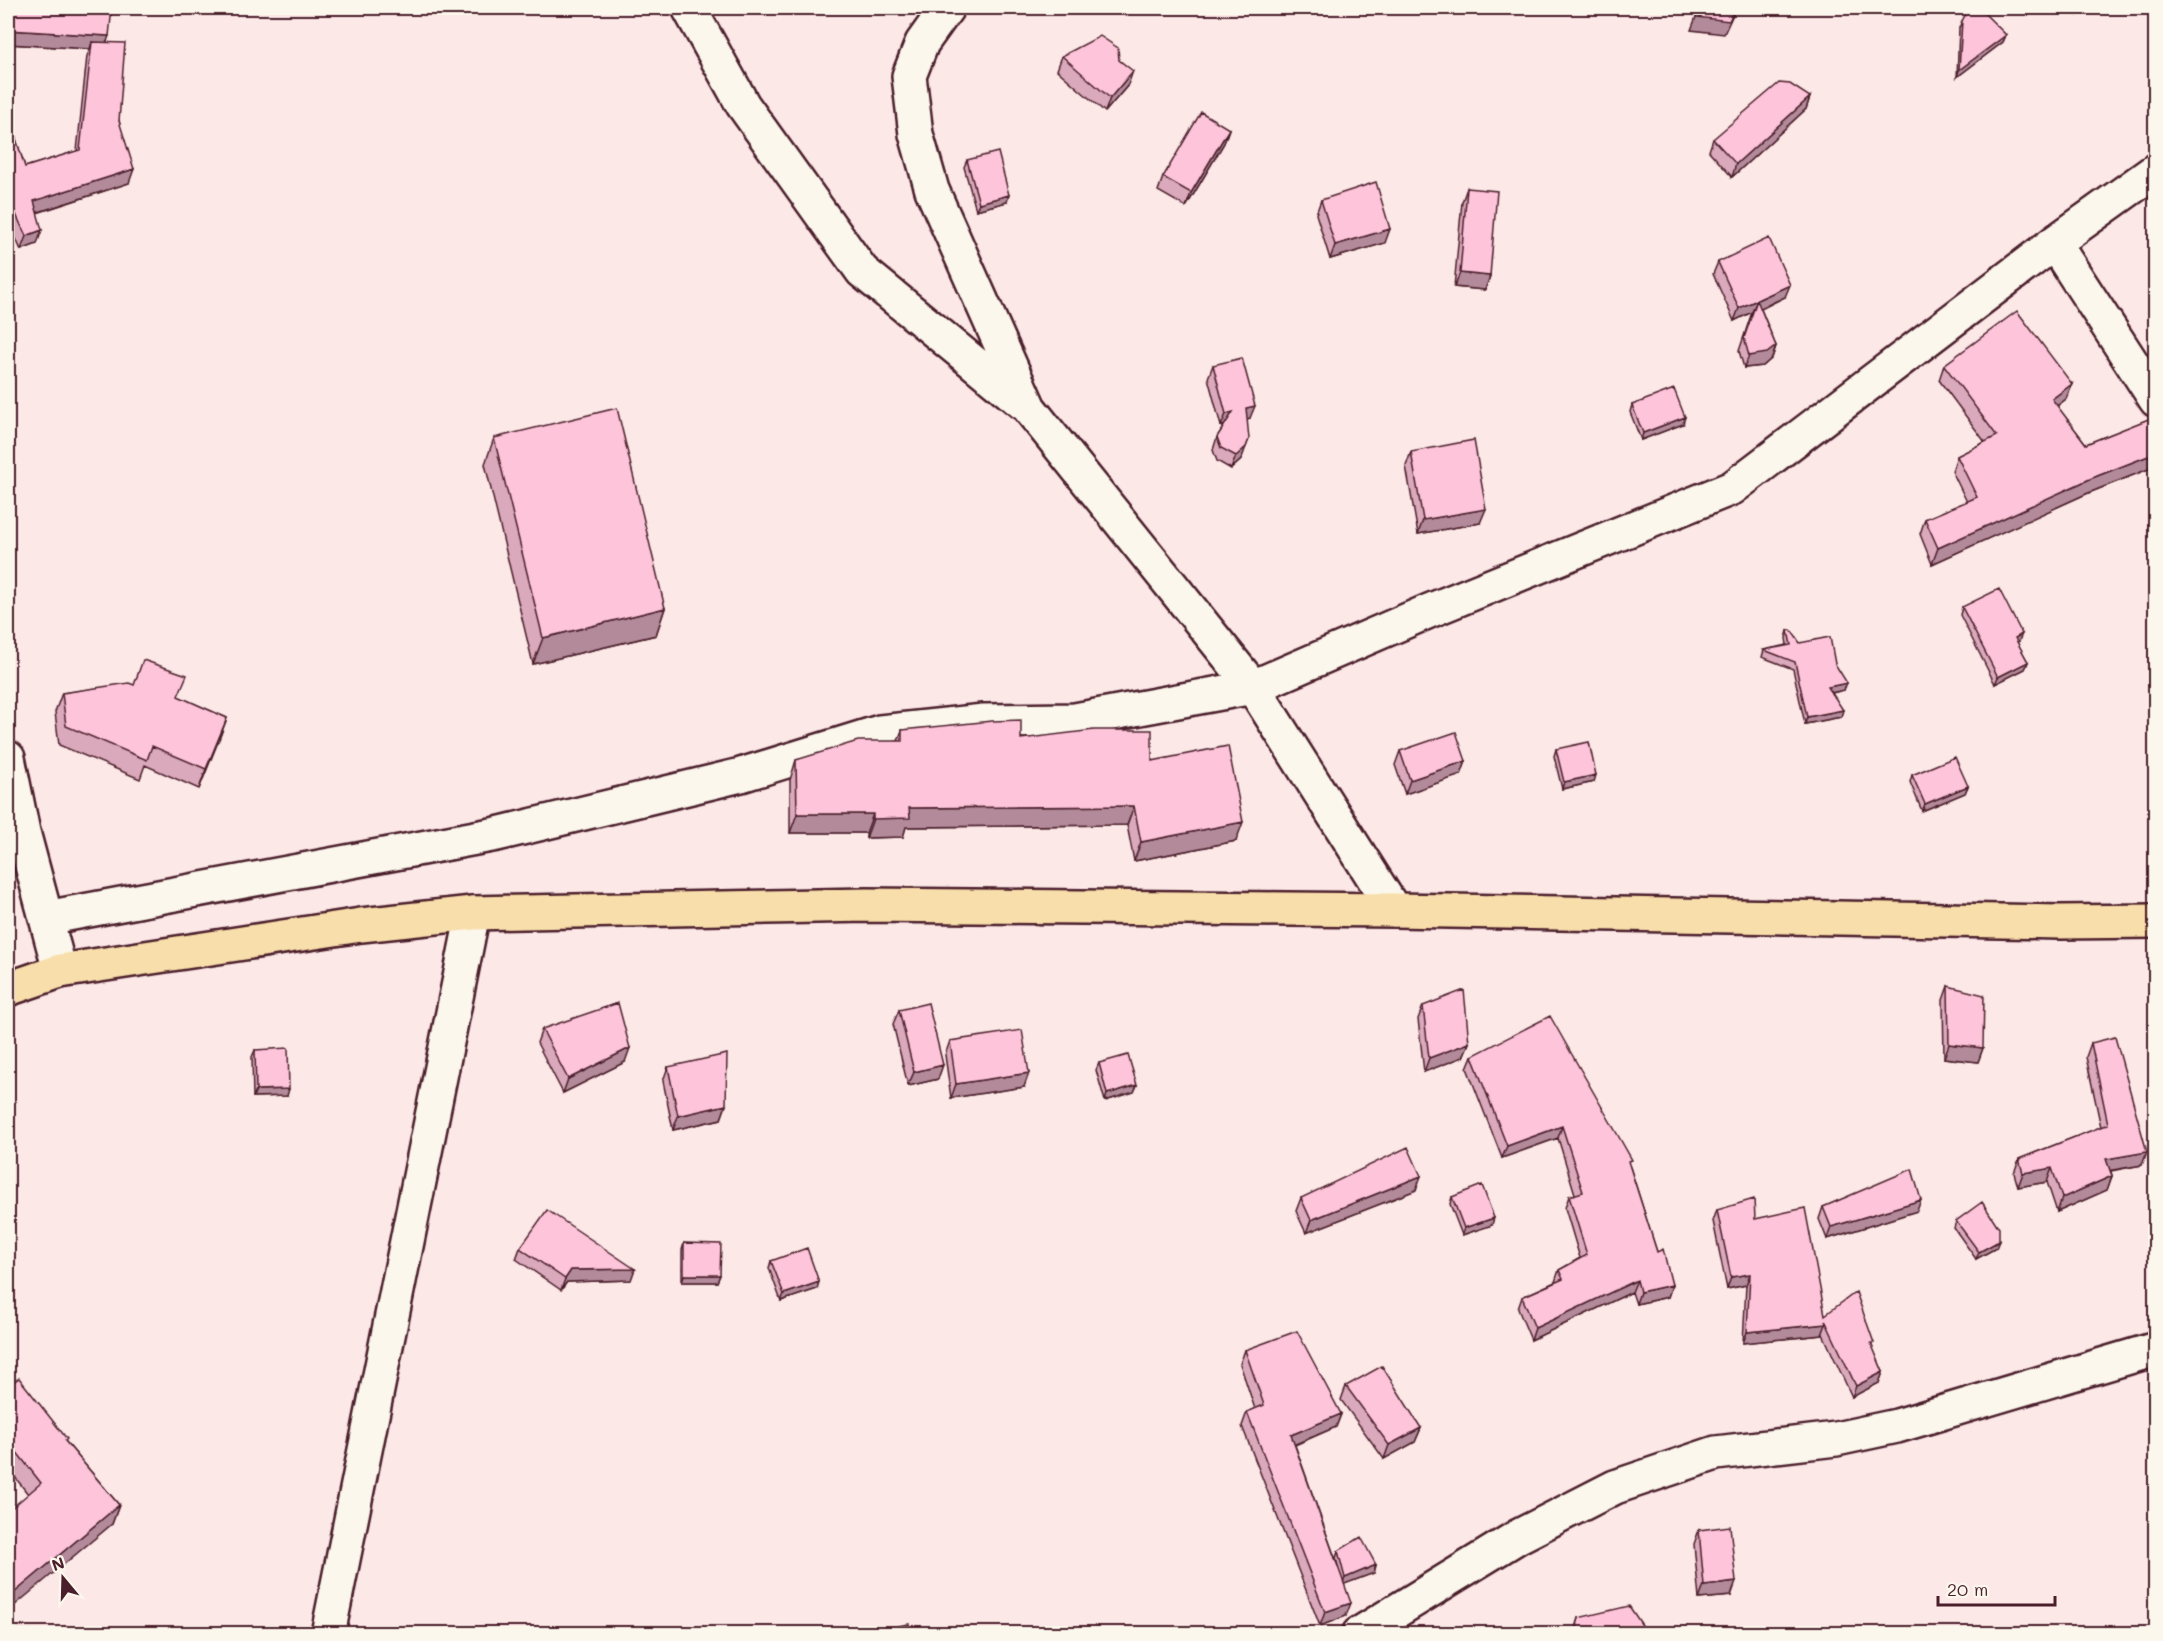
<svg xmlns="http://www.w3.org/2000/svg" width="2163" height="1641" viewBox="0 0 2163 1641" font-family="Mali,sans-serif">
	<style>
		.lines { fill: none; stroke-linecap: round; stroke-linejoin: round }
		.minor-casing { stroke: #4a1f2b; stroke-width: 38 }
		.major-casing { stroke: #4a1f2b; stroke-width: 38 }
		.minor { stroke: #fbf7ec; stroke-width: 33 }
		.major { stroke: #f8deab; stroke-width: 33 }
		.wall { fill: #daa9bb; stroke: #4a1f2b; stroke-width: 1.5 }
		.shaded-wall { fill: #b28a99; stroke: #4a1f2b; stroke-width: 1.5 }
		.building { fill: #fec5da; stroke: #4a1f2b; stroke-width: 1.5 }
	</style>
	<rect width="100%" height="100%" fill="#fce8e7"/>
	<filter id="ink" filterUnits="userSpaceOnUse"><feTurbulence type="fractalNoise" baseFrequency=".0167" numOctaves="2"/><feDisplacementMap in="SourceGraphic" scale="12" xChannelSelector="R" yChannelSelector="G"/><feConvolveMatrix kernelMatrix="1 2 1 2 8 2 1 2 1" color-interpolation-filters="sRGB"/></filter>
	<g filter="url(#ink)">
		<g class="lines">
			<!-- minor casing -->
			<g class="minor-casing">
				<path id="minor" d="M 689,8 L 743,105 L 862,271 L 1023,403
					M 947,8 L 922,43 L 909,76 L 916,134 L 932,190 L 1029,408 L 1253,687 L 1394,910
					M 2054,243 L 2156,400
					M 8,758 L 23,832 L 46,918
					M 60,971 L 46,918 L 497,834 L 741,775 L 880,732 L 984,721 L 1075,720 L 1253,687 L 1429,611 L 1732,488 L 2054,243 L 2156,170
					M 328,1634 L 473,913
					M 1359,1634 L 1519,1536 L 1615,1487 L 1716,1453 L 1836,1439 L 1897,1426 L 2156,1349"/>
			</g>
			<!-- major casing -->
			<g class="major-casing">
				<path id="major" d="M 8,989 L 60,971 L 361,925 L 473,913 L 867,905 L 1394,910 L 2060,922 L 2156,921"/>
			</g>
			<!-- minor -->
			<use href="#minor" class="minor"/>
			<!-- major -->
			<use href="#major" class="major"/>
		</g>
		<!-- wall -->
		<path class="wall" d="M 2074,8 L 2087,8 L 2078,15 Z
			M 1962,21 L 2006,35 L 2003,42 L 1957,77 L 1959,28 Z
			M 107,42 L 129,183 L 37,213 L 37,244 L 21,250 L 9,223 L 8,224 L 8,114 L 25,167 L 77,151 L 87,56 L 90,49 L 8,44 Z
			M 1062,56 L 1119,60 L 1128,85 L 1105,112 L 1057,70 Z
			M 1810,97 L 1806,109 L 1732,177 L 1709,151 L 1713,139 Z
			M 1229,129 L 1224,143 L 1186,207 L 1158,191 L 1163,177 Z
			M 967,160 L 1007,202 L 976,210 L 964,167 Z
			M 1467,188 L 1490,276 L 1485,290 L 1454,287 L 1462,202 Z
			M 1321,200 L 1385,243 L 1330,259 L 1316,214 Z
			M 1718,262 L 1785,297 L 1761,309 L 1776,346 L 1772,358 L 1763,366 L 1744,368 L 1739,351 L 1752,312 L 1734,321 L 1713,274 Z
			M 1213,365 L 1250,418 L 1247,419 L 1244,451 L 1241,460 L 1231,469 L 1217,461 L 1213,450 L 1217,437 L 1224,426 L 1221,426 L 1208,378 Z
			M 1944,365 L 2072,384 L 2066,399 L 2057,406 L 2086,444 L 2156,416 L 2156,466 L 2086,494 L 1932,564 L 1920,534 L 1925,519 L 1967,502 L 1952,471 L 1957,456 L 1985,442 L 1939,380 Z
			M 1632,405 L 1683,424 L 1641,440 L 1630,412 Z
			M 494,438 L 665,608 L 656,635 L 533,664 L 485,464 Z
			M 1411,452 L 1480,523 L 1418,534 L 1406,466 Z
			M 1962,607 L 2019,641 L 2017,642 L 2028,662 L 2025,669 L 1995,684 L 1960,615 Z
			M 1788,631 L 1800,643 L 1835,664 L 1844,690 L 1832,693 L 1841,717 L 1805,724 L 1793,669 L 1762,657 L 1764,650 L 1787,645 L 1786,638 Z
			M 134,685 L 179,697 L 227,718 L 199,789 L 145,765 L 140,779 L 59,745 L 55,712 L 62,693 Z
			M 902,730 L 1021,739 L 1152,761 L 1236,841 L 1134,861 L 1127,825 L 906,827 L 903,837 L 866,838 L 866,833 L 790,833 L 790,780 L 796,760 L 898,741 Z
			M 1556,749 L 1594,782 L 1562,789 L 1554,756 Z
			M 1400,751 L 1466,761 L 1461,775 L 1405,794 L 1395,765 Z
			M 1912,775 L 1968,786 L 1965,793 L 1922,811 L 1910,782 Z
			M 1948,986 L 1983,1048 L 1978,1062 L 1944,1058 L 1943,1000 Z
			M 1423,1006 L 1469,1043 L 1463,1057 L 1424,1072 L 1418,1019 Z
			M 899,1010 L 938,1079 L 908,1086 L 893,1024 Z
			M 542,1029 L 625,1062 L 563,1093 L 537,1043 Z
			M 950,1041 L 1024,1087 L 951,1098 L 945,1055 Z
			M 2091,1043 L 2142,1165 L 2111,1171 L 2112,1176 L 2107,1190 L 2057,1212 L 2047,1182 L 2018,1187 L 2014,1173 L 2019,1159 L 2101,1127 L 2086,1057 Z
			M 255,1050 L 287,1096 L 253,1097 L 252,1057 Z
			M 1472,1056 L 1630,1167 L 1657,1252 L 1672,1285 L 1668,1297 L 1636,1304 L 1632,1292 L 1531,1340 L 1518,1309 L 1522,1297 L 1555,1282 L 1559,1270 L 1580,1258 L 1565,1208 L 1569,1196 L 1575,1194 L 1558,1138 L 1502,1158 L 1467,1068 Z
			M 1099,1063 L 1137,1085 L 1134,1092 L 1105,1101 L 1096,1070 Z
			M 668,1067 L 726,1105 L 721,1119 L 673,1130 L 663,1081 Z
			M 1416,1190 L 1306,1233 L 1296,1211 L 1301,1198 Z
			M 1452,1197 L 1492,1225 L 1462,1235 L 1450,1204 Z
			M 1823,1207 L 1917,1211 L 1827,1239 L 1819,1219 Z
			M 1717,1210 L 1755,1219 L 1825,1315 L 1872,1347 L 1883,1372 L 1879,1383 L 1852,1397 L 1823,1334 L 1822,1335 L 1743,1343 L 1746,1285 L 1727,1289 L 1713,1221 Z
			M 1956,1221 L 1996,1248 L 1976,1259 L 1954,1228 Z
			M 684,1243 L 720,1275 L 717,1282 L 682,1282 L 682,1250 Z
			M 520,1248 L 631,1280 L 567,1282 L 561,1290 L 516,1259 Z
			M 771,1261 L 817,1289 L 781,1301 L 769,1268 Z
			M 1245,1350 L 1341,1414 L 1336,1427 L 1295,1445 L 1338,1566 L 1336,1558 L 1338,1551 L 1376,1565 L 1374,1573 L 1344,1584 L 1346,1616 L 1320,1626 L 1242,1426 L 1247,1412 L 1255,1409 L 1240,1364 Z
			M 8,1386 L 66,1442 L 119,1505 L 112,1524 L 28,1494 L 8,1468 Z
			M 1346,1386 L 1421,1428 L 1415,1442 L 1384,1459 L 1341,1400 Z
			M 1699,1530 L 1731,1596 L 1699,1599 L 1694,1544 Z
			M 1578,1618 L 1648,1634 L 1573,1634 Z"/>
		<!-- shaded-wall -->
		<path class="shaded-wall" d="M 1736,8 L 1724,34 L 1691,30 L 1696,17 Z
			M 2080,8 L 2087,8 L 2078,15 Z
			M 8,30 L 109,36 L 104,50 L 92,42 L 90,49 L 8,44 Z
			M 2006,35 L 2003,42 L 1957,77 L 1959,70 Z
			M 1133,71 L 1128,85 L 1105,112 L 1110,98 Z
			M 1810,97 L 1806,109 L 1732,177 L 1736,164 Z
			M 1229,129 L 1224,143 L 1186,207 L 1191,193 Z
			M 134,169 L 129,183 L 29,215 L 34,201 Z
			M 1009,195 L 1007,202 L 976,210 L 979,203 Z
			M 14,210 L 9,223 L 8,224 L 8,212 Z
			M 1390,229 L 1385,243 L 1330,259 L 1335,245 Z
			M 42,230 L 37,244 L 21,250 L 26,236 Z
			M 1460,273 L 1490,276 L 1485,290 L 1454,287 Z
			M 1790,285 L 1785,297 L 1752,312 L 1757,300 Z
			M 1757,300 L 1752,312 L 1734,321 L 1739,308 Z
			M 1776,346 L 1772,358 L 1763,366 L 1744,368 L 1749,356 Z
			M 2072,384 L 2066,399 L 2046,414 L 2052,399 Z
			M 1255,406 L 1250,418 L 1241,421 L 1246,408 Z
			M 1233,412 L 1228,425 L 1221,426 L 1226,414 Z
			M 1685,417 L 1683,424 L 1641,440 L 1643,433 Z
			M 1249,439 L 1241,460 L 1231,469 L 1236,456 Z
			M 2156,453 L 2156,466 L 2086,494 L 1932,564 L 1938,548 L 2092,478 Z
			M 1486,509 L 1480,523 L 1418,534 L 1423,520 Z
			M 665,608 L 656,635 L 533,664 L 543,638 Z
			M 2022,634 L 2019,641 L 2012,645 L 2015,638 Z
			M 2028,662 L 2025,669 L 1995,684 L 1998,677 Z
			M 1847,683 L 1844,690 L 1826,694 L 1828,687 Z
			M 1843,710 L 1841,717 L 1805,724 L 1807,717 Z
			M 227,718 L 220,737 L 199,789 L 206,769 Z
			M 1466,761 L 1461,775 L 1405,794 L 1410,780 Z
			M 1596,775 L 1594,782 L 1562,789 L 1564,782 Z
			M 1968,786 L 1965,793 L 1922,811 L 1925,804 Z
			M 1134,806 L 1127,825 L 906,827 L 903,837 L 866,838 L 873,819 L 909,808 Z
			M 797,814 L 873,814 L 866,833 L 790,833 Z
			M 1243,822 L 1236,841 L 1134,861 L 1141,842 Z
			M 1469,1043 L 1463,1057 L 1424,1072 L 1429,1058 Z
			M 1949,1044 L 1983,1048 L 1978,1062 L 1944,1058 Z
			M 630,1048 L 625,1062 L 563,1093 L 568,1079 Z
			M 943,1065 L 938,1079 L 908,1086 L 914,1072 Z
			M 1029,1073 L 1024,1087 L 951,1098 L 956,1084 Z
			M 1137,1085 L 1134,1092 L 1105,1101 L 1107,1094 Z
			M 289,1089 L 287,1096 L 253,1097 L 256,1090 Z
			M 726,1105 L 721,1119 L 673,1130 L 678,1116 Z
			M 1562,1126 L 1558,1138 L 1502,1158 L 1507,1146 Z
			M 2147,1152 L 2142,1165 L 2101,1172 L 2106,1159 Z
			M 2052,1168 L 2047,1182 L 2018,1187 L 2023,1173 Z
			M 1421,1176 L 1416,1190 L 1306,1233 L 1311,1220 Z
			M 2112,1176 L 2107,1190 L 2057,1212 L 2062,1198 Z
			M 1921,1200 L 1917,1211 L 1827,1239 L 1831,1227 Z
			M 1494,1218 L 1492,1225 L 1462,1235 L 1464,1228 Z
			M 1999,1241 L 1996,1248 L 1976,1259 L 1979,1252 Z
			M 635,1269 L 631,1280 L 567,1282 L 561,1290 L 565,1279 L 571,1270 Z
			M 1750,1274 L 1746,1285 L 1727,1289 L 1731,1277 Z
			M 684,1275 L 720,1275 L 717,1282 L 682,1282 Z
			M 1637,1280 L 1632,1292 L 1531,1340 L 1535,1328 Z
			M 819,1282 L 817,1289 L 781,1301 L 784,1294 Z
			M 1672,1285 L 1668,1297 L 1636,1304 L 1640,1292 Z
			M 1826,1324 L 1822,1335 L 1743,1343 L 1747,1332 Z
			M 1883,1372 L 1879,1383 L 1852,1397 L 1856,1386 Z
			M 1341,1414 L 1336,1427 L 1286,1448 L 1291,1435 Z
			M 1421,1428 L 1415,1442 L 1384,1459 L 1389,1445 Z
			M 119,1505 L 112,1524 L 8,1611 L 8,1598 Z
			M 1376,1565 L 1374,1573 L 1342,1585 L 1345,1578 Z
			M 1736,1582 L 1731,1596 L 1699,1599 L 1704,1586 Z
			M 1351,1603 L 1346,1616 L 1320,1626 L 1325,1612 Z"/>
		<!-- building -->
		<path class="building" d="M 8,8 L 112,8 L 109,36 L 8,30 Z
			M 1701,8 L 1735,8 L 1729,21 L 1696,17 Z
			M 1969,8 L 1979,8 L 2006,35 L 1959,70 L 1962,21 Z
			M 1100,36 L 1118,48 L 1119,60 L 1133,71 L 1110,98 L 1062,56 Z
			M 92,42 L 125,43 L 119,121 L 134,169 L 34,201 L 42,230 L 26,236 L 14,210 L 8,212 L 8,114 L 25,167 L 80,150 Z
			M 1779,83 L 1790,84 L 1810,97 L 1736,164 L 1713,139 Z
			M 1201,112 L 1229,129 L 1191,193 L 1163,177 Z
			M 998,152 L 1009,195 L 979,203 L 967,160 Z
			M 1376,182 L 1390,229 L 1335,245 L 1321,200 Z
			M 1467,188 L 1497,191 L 1490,276 L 1460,273 Z
			M 1769,238 L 1790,285 L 1757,300 L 1776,346 L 1767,353 L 1749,356 L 1744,338 L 1757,300 L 1739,308 L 1718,262 Z
			M 2017,311 L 2072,384 L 2052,399 L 2086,444 L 2156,416 L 2156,453 L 2092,478 L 1938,548 L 1925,519 L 1977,497 L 1957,456 L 1997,436 L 1944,365 Z
			M 1242,358 L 1255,406 L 1246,408 L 1249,439 L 1246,447 L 1236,456 L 1221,448 L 1217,437 L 1233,412 L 1226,414 L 1213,365 Z
			M 1674,389 L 1685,417 L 1643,433 L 1632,405 Z
			M 617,408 L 665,608 L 543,638 L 494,438 Z
			M 1474,440 L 1486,509 L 1423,520 L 1411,452 Z
			M 1999,589 L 2022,634 L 2015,638 L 2028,662 L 1998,677 L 1962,607 Z
			M 1791,630 L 1800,643 L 1830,637 L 1835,664 L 1847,683 L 1828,687 L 1843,710 L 1807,717 L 1795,662 L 1764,650 L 1791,645 L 1788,631 Z
			M 143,660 L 187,675 L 178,696 L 227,718 L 206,769 L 152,746 L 147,760 L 66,726 L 62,693 L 129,683 L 134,685 Z
			M 1021,720 L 1021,739 L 1094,730 L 1152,730 L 1152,761 L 1228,746 L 1243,822 L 1141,842 L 1134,806 L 909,808 L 910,818 L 873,819 L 873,814 L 797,814 L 796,760 L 858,741 L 902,741 L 902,730 L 992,721 Z
			M 1456,732 L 1466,761 L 1410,780 L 1400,751 Z
			M 1589,742 L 1596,775 L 1564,782 L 1556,749 Z
			M 1955,757 L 1968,786 L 1925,804 L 1912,775 Z
			M 1948,986 L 1984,995 L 1983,1048 L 1949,1044 Z
			M 1464,990 L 1469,1043 L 1429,1058 L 1423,1006 Z
			M 618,1003 L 630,1048 L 568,1079 L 542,1029 Z
			M 928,1003 L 943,1065 L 914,1072 L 899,1010 Z
			M 1550,1016 L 1632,1160 L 1628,1161 L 1657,1252 L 1663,1249 L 1672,1285 L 1640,1292 L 1637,1280 L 1535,1328 L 1522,1297 L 1563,1279 L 1559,1270 L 1587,1255 L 1569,1196 L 1583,1192 L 1562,1126 L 1507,1146 L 1472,1056 Z
			M 1022,1030 L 1029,1073 L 956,1084 L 950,1041 Z
			M 2115,1037 L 2147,1152 L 2106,1159 L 2112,1176 L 2062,1198 L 2052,1168 L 2023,1173 L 2019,1159 L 2108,1124 L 2091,1043 Z
			M 288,1048 L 289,1089 L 256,1090 L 255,1050 Z
			M 727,1054 L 726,1105 L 678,1116 L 668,1067 Z
			M 1128,1055 L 1137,1085 L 1107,1094 L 1099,1063 Z
			M 1408,1147 L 1421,1176 L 1311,1220 L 1301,1198 Z
			M 1912,1169 L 1921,1200 L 1831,1227 L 1823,1207 Z
			M 1482,1185 L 1494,1218 L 1464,1228 L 1452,1197 Z
			M 1754,1199 L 1755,1219 L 1805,1208 L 1825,1315 L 1856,1292 L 1874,1343 L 1871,1343 L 1883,1372 L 1856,1386 L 1825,1320 L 1826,1324 L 1747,1332 L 1750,1274 L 1731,1277 L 1717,1210 Z
			M 1982,1202 L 1999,1228 L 1999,1241 L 1979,1252 L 1956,1221 Z
			M 547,1210 L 635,1269 L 571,1270 L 565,1279 L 520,1248 Z
			M 684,1243 L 721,1244 L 720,1275 L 684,1275 Z
			M 807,1248 L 819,1282 L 784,1294 L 771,1261 Z
			M 1297,1331 L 1341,1414 L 1291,1435 L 1351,1603 L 1325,1612 L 1247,1412 L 1264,1405 L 1245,1350 Z
			M 1382,1366 L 1421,1428 L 1389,1445 L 1346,1386 Z
			M 19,1378 L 67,1439 L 65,1441 L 119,1505 L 8,1598 L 8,1511 L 41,1483 L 8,1441 L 8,1386 Z
			M 1730,1526 L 1736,1582 L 1704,1586 L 1699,1530 Z
			M 1361,1537 L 1376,1565 L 1345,1578 L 1338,1551 Z
			M 1629,1606 L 1648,1634 L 1577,1634 L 1578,1618 Z
			M 909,1624 L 911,1634 L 874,1634 L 873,1631 Z"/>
	</g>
	<!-- margin -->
	<rect width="2163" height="1641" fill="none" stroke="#fbf7ec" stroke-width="30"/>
	<rect x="15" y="15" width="2133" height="1611" fill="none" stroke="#4a1f2b" stroke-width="2" filter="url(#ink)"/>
	<!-- north arrow -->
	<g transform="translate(63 1578) rotate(341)" stroke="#fbf7ec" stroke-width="4.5" paint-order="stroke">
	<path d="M0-4.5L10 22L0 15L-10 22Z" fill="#4a1f2b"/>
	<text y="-9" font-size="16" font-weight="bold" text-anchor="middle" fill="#4a1f2b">N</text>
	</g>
	<!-- scale -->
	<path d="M1938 1596v9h117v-9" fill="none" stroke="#4a1f2b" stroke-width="3"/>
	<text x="1947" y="1596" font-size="18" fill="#4a1f2b" stroke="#fbf7ec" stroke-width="4.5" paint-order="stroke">20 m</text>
</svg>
